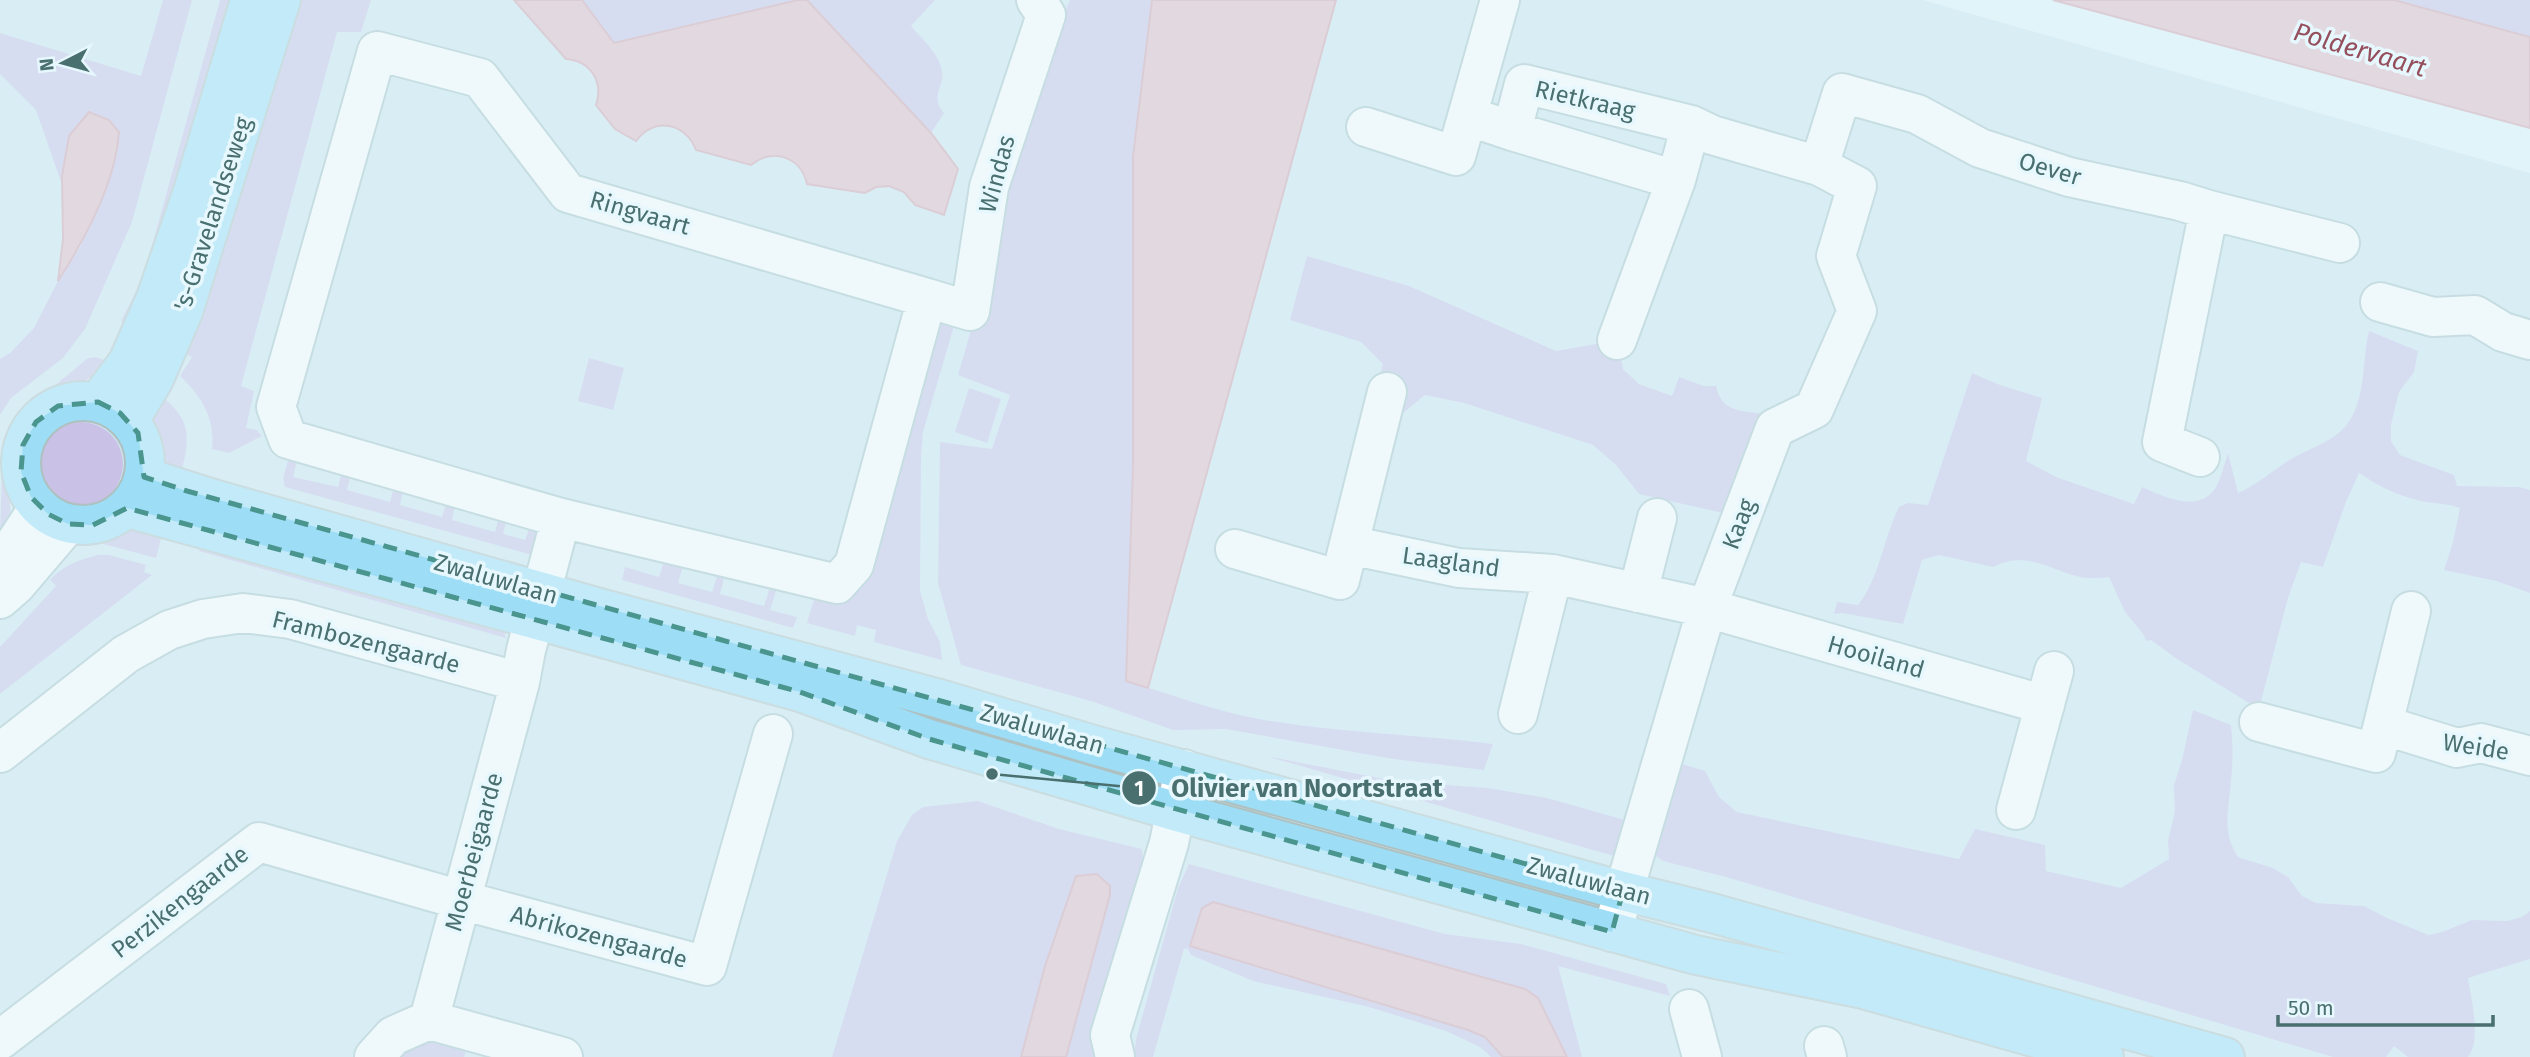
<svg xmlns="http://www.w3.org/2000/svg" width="2530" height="1057" viewBox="0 0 2530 1057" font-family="'Fira Sans',sans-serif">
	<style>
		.residential { fill: #cee7ee }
		.green { fill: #cac1e6 }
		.water { fill: #e2b7c0; stroke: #d39ea9; stroke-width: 2 }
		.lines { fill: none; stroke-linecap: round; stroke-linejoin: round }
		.minor-casing { stroke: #a4c2c4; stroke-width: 42 }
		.major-casing { stroke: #afc0c0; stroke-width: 42 }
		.minor { stroke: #fff; stroke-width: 38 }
		.major { stroke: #9dddf5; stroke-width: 38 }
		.marked { fill: none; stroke: #4b958f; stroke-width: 5; stroke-dasharray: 14 9; stroke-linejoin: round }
		.labels { text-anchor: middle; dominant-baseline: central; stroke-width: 7; stroke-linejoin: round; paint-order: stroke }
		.street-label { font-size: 24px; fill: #4a6f6f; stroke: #e6f8fe }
		.water-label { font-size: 26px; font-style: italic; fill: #954f5c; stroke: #e6f8fe }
		.leader { fill: none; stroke: #4a6f6f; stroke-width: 2.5 }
		.callout-dot { fill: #4a6f6f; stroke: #e6f8fe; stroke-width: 2.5 }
		.mark-label { font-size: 21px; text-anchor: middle; font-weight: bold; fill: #fff }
		.callout-label { font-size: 26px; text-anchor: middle; font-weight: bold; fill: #4a6f6f; stroke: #e6f8fe; stroke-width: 7; stroke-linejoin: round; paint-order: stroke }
	</style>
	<rect width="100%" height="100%" fill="#e1f4fa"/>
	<!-- residential -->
	<path class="residential" d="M 0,0 L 1923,0 L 2530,173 L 2530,1057 L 0,1057 Z"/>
	<!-- green -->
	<path class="green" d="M 163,0 L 192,0 L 132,222 L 85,329 L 63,358 L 11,398 L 0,415 L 0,359 L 10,353 L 34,328 L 58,281 L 80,247 L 118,152 L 62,176 L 62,185 L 36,110 L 0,74 L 0,33 L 141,76 Z
		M 220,0 L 229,0 L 233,5 L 135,328 L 121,321 L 143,278 Z
		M 289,0 L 371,0 L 361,32 L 337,32 L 241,386 L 254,391 L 246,428 L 257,430 L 262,436 L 229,453 L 212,449 C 215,418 202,397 180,376 L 192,357 L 179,351 Z
		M 582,0 L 798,0 L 614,43 Z
		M 807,0 L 935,0 L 911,26 C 922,39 939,53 942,71 C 945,88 929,95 944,113 L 931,133 Z
		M 1070,0 L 1152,0 L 1141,92 L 1133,467 L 1126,681 C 1168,693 1211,710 1254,718 C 1333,733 1414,734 1493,744 L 1484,770 L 1393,759 L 1226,729 L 1173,730 L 1094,702 L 961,665 L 938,583 L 940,442 L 992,449 L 1010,395 L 958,375 L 980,299 L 998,194 L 1047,52 Z
		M 2394,0 L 2530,0 L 2530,37 L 2514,32 Z
		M 1307,256 L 1409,286 L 1556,351 L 1596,344 L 1600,334 L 1619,345 L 1623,369 L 1639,384 L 1672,396 L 1679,377 L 1704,386 L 1716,386 C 1722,412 1739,410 1762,414 L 1723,513 L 1639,494 L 1616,465 L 1593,445 L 1464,403 L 1425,395 L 1403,413 L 1396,435 L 1366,427 L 1383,364 L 1361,342 L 1290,320 Z
		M 937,319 L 954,326 L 923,432 L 921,455 L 920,591 L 928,619 L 940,642 L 942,660 L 874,642 L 876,630 L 857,625 L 855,636 L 807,623 L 814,599 L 834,604 L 859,589 L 933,324 Z
		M 2369,331 L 2418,351 L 2414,372 L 2399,392 L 2391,425 L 2391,441 L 2400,455 L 2454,475 L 2457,486 L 2519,487 L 2530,490 L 2530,593 L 2496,581 L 2444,570 L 2453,542 L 2460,508 C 2447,503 2434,504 2421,501 C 2396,495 2380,487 2359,473 L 2346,502 L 2323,567 L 2301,562 L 2288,598 L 2259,709 L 2177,659 L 2151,640 L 2146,641 L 2144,635 L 2125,612 L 2109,577 C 2100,578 2089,579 2080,577 C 2047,569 2027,550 1993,567 L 1939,555 L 1922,560 L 1903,624 L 1842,613 L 1834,614 L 1837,602 L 1858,605 C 1880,577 1883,539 1899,507 L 1908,503 L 1928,505 L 1972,373 L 2000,385 L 2042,398 L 2026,461 L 2056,477 L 2134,504 L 2142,487 C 2163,496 2196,513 2214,490 C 2221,481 2224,464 2228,453 L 2238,493 C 2259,484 2274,469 2293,458 C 2312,447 2338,440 2350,420 C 2366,394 2362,360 2369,331 Z
		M 96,357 L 109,362 C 93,381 78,384 54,386 L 88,358 Z
		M 589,358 L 624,368 L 613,410 L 578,401 Z
		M 969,388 L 1001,399 L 987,443 L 955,432 Z
		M 158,394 C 192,418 191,438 180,476 C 150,454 149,428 158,394 Z
		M39 464a42 42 0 1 1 84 0a42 42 0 1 1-84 0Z
		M 290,454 L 298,457 L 293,477 L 338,487 L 343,468 L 352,471 L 347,490 L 390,502 L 395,483 L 404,486 L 400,505 L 442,517 L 448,498 L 456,500 L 452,520 L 495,532 L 500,513 L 508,514 L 503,534 L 525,540 L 532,521 L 541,524 L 536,556 L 285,487 L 283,478 Z
		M 2,471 C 7,500 19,508 0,534 Z
		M 131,529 L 163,531 L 156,558 L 103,544 L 104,540 Z
		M 204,538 L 501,621 L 506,638 L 199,551 Z
		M 98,555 L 109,555 L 146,565 L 144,572 L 152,575 L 0,694 L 0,647 L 56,586 L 50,580 C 62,566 80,559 98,555 Z
		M 665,558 L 684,563 L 678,583 L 712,592 L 718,573 L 725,575 L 720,594 L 764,606 L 770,587 L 777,588 L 770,610 L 797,617 L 793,628 L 622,580 L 625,567 L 659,577 Z
		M 2193,710 L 2231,725 C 2233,744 2233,762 2231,781 C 2229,811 2221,830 2238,857 L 2273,868 L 2288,877 L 2302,896 L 2316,903 L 2364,906 L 2387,918 L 2429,935 L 2442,932 L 2472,920 L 2507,921 L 2522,917 L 2530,911 L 2530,959 L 2468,978 C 2471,998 2482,1041 2468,1057 L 2408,1057 L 2394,1046 L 2386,1057 L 2333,1057 L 1726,877 L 1663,861 L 1653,854 L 1679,763 L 1705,771 L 1719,797 L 1737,812 L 1959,859 L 1975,829 L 2045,845 L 2046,871 L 2121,888 L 2169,859 L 2168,840 L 2175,811 L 2174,785 L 2182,760 Z
		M 1266,756 L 1394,781 L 1488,788 L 1547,798 L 1632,822 L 1621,858 Z
		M 978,801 L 1059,829 L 1142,849 L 1143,860 L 1138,890 L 1098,1057 L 1066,1057 L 1110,895 L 1045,966 L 1021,1057 L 832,1057 L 897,841 L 912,815 L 923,807 Z
		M 1189,864 L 1445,934 L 1521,944 L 1666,984 L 1670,996 L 1558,966 L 1582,1057 L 1567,1057 L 1538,998 L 1202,909 L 1190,946 L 1468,1030 L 1485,1037 L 1503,1057 L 1491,1057 L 1480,1047 L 1446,1031 L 1369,1007 L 1253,981 L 1191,955 L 1187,948 L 1184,949 L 1153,1057 L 1134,1057 L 1136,1039 L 1178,888 Z
		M 430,1041 L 467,1047 L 464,1057 L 396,1057 L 416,1044 Z"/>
	<!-- water -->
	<path class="water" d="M 514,0 L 582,0 L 614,43 L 798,0 L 807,0 L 931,133 L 958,169 L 944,215 L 915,205 L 904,192 L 889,186 L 876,187 L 865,193 L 807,184 C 801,157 773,147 751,165 L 696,150 C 686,123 654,116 636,141 L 615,129 L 596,105 C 604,81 590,61 566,59 Z
		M 1152,0 L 1336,0 L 1148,688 L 1126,681 L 1133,467 L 1133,157 Z
		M 2053,0 L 2394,0 L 2530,37 L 2530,128 Z
		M 89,112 L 109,120 L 119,132 C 116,182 85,239 58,281 L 63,239 L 62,176 L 69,136 Z
		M 1097,874 L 1110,886 L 1110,895 L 1066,1057 L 1021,1057 L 1045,966 L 1076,876 Z
		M 1213,902 L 1525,989 L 1538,998 L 1567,1057 L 1503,1057 L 1485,1037 L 1468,1030 L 1190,946 L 1202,908 Z"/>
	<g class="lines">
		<!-- minor casing -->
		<g class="minor-casing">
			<path id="minor" d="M 377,51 L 480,78 L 568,193 L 927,298 L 854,565 L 837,584 L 561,518 L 288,439 L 276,407 Z
				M 1468,116 L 1512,131 L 1524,84 L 1691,125 L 1712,135 L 1819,166 L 1857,186 L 1836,256 L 1857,311 L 1814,409 L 1775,428 L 1707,608 L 1612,932
				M 1366,127 L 1456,156 L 1500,0
				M 1512,131 L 1676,180
				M 1819,166 L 1842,93 L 1917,114 L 1980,148 L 2069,177 L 2180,201 L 2209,210 L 2340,243
				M 927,298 L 970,311 L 989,187 L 1046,15 L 1036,0
				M 2380,302 L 2433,317 L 2475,315 L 2503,332 L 2530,340
				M 1617,340 L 1676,180 L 1691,125
				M 2200,457 L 2162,442 L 2209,210
				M 1349,545 L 1459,568 L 1553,574 L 1518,714
				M 1235,549 L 1340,580 L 1387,392
				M 0,560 L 16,542 L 39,507
				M 1553,574 L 1707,608 L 2045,705
				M 1638,593 L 1657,518
				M 0,599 L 16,585 L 68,524
				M 2259,722 L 2376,753 L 2411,611
				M 2383,725 L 2457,748 L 2481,743 L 2530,756
				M 0,753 L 126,654 L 169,630 L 203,619 L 243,613 L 290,619 L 520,682
				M 2016,810 L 2054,671
				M 1689,1009 L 1702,1057
				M 429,1020 L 563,1057
				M 0,1040 L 259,842 L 461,900 L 707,966 L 773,734
				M 1824,1046 L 1827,1057
				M 374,1057 L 393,1036 L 429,1020 L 520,682 L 526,650 L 561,518
				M 1115,1057 L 1110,1035 L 1169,843 L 1184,769"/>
		</g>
		<!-- major casing -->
		<g class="major-casing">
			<path id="major" d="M21 463a62 62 0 1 1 124 0a62 62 0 1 1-124 0Z
				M 98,402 L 128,362 L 156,298 L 194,188 L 250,0
				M 129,421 L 154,379 L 183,312 L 281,0
				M 144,477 L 217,500 L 603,609 L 940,699 L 1094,745 L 1623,891 L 1712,913 L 2225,1057
				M 127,508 L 800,692 L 929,739 L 1174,811 L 1696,955 L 1863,989 L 2104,1057"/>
		</g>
		<!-- minor -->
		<use href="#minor" class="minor"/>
		<!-- major -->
		<use href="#major" class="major"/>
	</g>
	<!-- marked area -->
	<path d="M0 0H2530V1057H0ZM 98,402 L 120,413 L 138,433 L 144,477 L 187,491 L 1623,891 L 1612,932 L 929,739 L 800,692 L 127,508 L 93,525 L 68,524 L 48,514 L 31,497 L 21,472 L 23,445 L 36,422 L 58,406 Z" fill="#e1f4fa" fill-opacity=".55" fill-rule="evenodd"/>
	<path class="marked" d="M 98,402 L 120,413 L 138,433 L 144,477 L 187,491 L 1623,891 L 1612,932 L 929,739 L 800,692 L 127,508 L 93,525 L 68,524 L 48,514 L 31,497 L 21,472 L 23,445 L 36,422 L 58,406 Z"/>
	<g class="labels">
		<!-- street labels -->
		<g class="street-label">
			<text transform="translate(1585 100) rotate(13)">Rietkraag</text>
			<text transform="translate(2050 169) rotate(16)">Oever</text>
			<text transform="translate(997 174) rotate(-75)">Windas</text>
			<text transform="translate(640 213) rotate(16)">Ringvaart</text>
			<text transform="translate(213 214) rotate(-72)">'s-Gravelandseweg</text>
			<text transform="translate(1739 524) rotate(-69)">Kaag</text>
			<text transform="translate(1451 562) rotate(8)">Laagland</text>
			<text transform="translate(496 579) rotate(16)">Zwaluwlaan</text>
			<text transform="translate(366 642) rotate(14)">Frambozengaarde</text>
			<text transform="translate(1876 657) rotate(16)">Hooiland</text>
			<text transform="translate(1042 729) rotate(16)">Zwaluwlaan</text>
			<text transform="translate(2476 747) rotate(9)">Weide</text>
			<text transform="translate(474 852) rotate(-75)">Moerbeigaarde</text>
			<text transform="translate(1589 881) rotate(15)">Zwaluwlaan</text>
			<text transform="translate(180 902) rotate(-38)">Perzikengaarde</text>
			<text transform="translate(599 937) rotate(15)">Abrikozengaarde</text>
		</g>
		<!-- water labels -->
		<g class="water-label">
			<text transform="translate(2360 50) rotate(16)">Poldervaart</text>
		</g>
	</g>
	<!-- callouts -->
	<path class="leader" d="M992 774L1139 788"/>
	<g class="callout-dot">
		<circle cx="992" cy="774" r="7"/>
		<circle cx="1139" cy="788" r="18"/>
	</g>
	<g class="mark-label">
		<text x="1139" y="796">1</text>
	</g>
	<g class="callout-label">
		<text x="1307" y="797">Olivier van Noortstraat</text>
	</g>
	<!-- north arrow -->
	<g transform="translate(63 63) rotate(264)" stroke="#e6f8fe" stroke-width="5" paint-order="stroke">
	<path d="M0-5L12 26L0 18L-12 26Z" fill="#4a6f6f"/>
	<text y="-10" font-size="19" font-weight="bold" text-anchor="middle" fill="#4a6f6f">N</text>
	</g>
	<!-- scale -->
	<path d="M2278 1015v10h215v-10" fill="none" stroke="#4a6f6f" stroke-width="3.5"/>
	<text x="2288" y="1015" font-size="21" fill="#4a6f6f" stroke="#e6f8fe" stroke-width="5" paint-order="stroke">50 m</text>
</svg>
